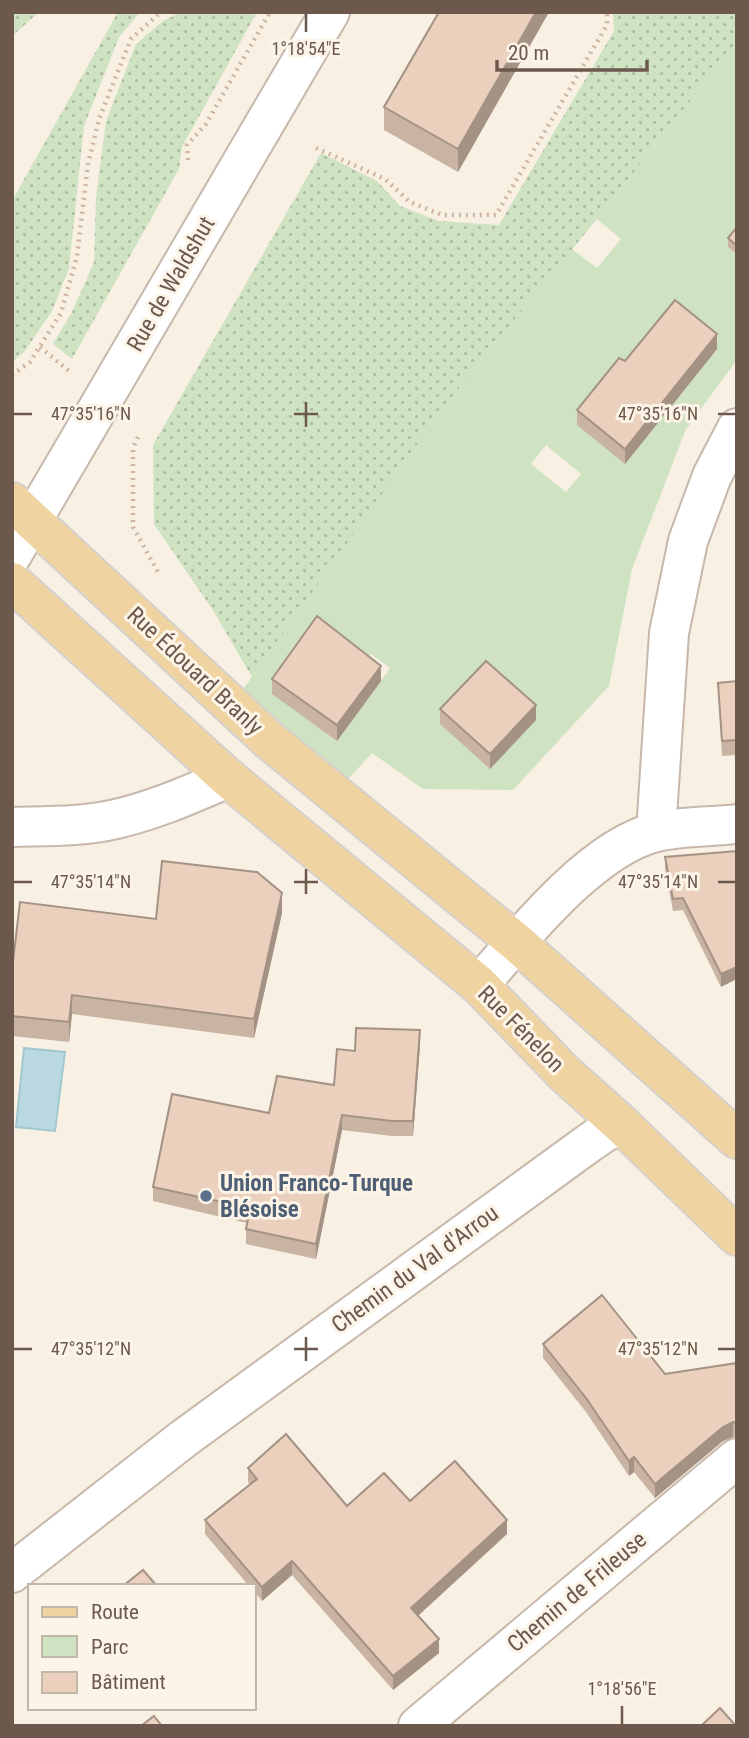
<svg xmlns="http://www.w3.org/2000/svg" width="749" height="1738" viewBox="0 0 749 1738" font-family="'Roboto Condensed',sans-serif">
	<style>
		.grass { fill: url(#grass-dots) }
		.green { fill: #cfe3c3; fill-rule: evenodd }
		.water { fill: #b9d8df; stroke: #a1c7cf; stroke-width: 2 }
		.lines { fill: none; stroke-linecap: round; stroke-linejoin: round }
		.minor-casing { stroke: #c7b8ab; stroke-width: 42 }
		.primary-casing { stroke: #d6d0cd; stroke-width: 42 }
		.path { stroke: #ceb4a1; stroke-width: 4.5; stroke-dasharray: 2 5; stroke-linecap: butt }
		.minor { stroke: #fff; stroke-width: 38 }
		.primary { stroke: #efd4a2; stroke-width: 38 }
		.wall { fill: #c9b3a3 }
		.shaded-wall { fill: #a49284 }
		.building { fill: #ead0bd; stroke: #a49284; stroke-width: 2 }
		.ticks { fill: none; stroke: #6c584c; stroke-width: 2.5 }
		.service-dot { fill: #5c6f8a; stroke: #fcf4e7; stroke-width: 2.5 }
		.labels { text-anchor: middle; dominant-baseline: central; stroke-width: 6; stroke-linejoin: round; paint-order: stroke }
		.street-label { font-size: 23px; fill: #6c584c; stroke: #fcf4e7 }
		.service-label { font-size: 23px; font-weight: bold; fill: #4e5e75; stroke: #fcf4e7; text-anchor: start }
		.ticks-label { font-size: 18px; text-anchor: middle; fill: #6c584c; stroke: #fcf4e7; stroke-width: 6; stroke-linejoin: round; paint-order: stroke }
	</style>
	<defs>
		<pattern id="grass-dots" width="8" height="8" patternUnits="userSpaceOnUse" patternTransform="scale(1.75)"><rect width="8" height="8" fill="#cfe3c3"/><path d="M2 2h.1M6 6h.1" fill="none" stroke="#acbba1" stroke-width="1.8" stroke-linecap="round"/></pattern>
	</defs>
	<rect width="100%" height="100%" fill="#f8f0e2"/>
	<!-- grass -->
	<path class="grass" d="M 12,12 L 39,12 L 12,36 Z
		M 118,12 L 140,12 L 119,37 L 84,126 L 69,268 L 52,311 L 24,352 L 12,362 L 12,201 Z
		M 181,12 L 257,12 L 182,147 L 179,169 L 72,359 L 53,344 L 72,312 L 94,262 L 96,198 L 106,121 L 136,44 L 163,21 Z
		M 613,12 L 737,12 L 737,42 L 597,219 L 473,370 L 252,677 L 214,612 L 154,524 L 153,445 L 321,153 L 377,181 L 400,206 L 439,221 L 499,225 L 614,31 Z"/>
	<!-- green -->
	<path class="green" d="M 737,42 L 737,235 L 728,247 L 737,254 L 737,360 L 686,429 L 632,569 L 609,686 L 513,790 L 423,789 L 372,753 L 341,787 L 239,695 L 436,418 L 473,370 L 572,249 L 597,268 L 621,239 L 597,219 ZM 546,445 L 581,474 L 566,492 L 531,464 ZM 371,654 L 390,668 L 337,740 L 362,667 Z"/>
	<!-- water -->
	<path class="water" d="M 24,1048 L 65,1052 L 55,1131 L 16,1127 Z"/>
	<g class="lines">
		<!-- minor casing -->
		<g class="minor-casing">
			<path id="minor" d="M 12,555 L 330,12
				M 12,827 C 46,826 83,827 116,819 C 155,810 191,794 228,778
				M 656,832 L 669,633 L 688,541 L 712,476 L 737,428
				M 479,985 C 522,936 591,848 656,832 C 681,826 711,827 737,824
				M 12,1573 L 183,1439 L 589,1143 L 605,1132 L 622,1125
				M 418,1726 L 737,1458"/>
		</g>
		<!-- primary casing -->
		<g class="primary-casing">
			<path id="primary" d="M 12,502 L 269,740 L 516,942 L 737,1139
				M 12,582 L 228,778 L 479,985 L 564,1073 L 622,1125 L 737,1236"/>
		</g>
		<!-- path -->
		<path class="path" d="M 316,148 L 385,179 L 410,202 L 442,215 L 496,215 L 607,25 L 607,12
			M 188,160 L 187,145 L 206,124 L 270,12
			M 40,347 L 69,371
			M 12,375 L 30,362 L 61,313 L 77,256 L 88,164 L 99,119 L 131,39 L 161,12
			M 138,437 L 133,448 L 133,527 L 158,572"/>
		<!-- minor -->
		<use href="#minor" class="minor"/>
		<!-- primary -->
		<use href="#primary" class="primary"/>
	</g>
	<!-- wall -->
	<path class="wall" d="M 549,12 L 458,172 L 384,130 L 384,107 Z
		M 737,227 L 737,254 L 728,247 L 728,238 Z
		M 717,349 L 625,464 L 577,425 L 577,410 L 625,361 Z
		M 272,679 L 381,681 L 337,741 L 272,694 Z
		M 737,681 L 737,755 L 722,756 L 718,683 Z
		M 440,709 L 536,720 L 490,769 L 440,724 Z
		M 737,851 L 721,987 L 683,910 L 673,911 L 665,869 L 665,857 Z
		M 282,913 L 254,1038 L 72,1014 L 69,1042 L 12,1036 L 12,970 L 156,919 Z
		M 420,1045 L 413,1136 L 392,1136 L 342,1130 L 316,1259 L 246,1244 L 246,1229 L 247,1223 L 153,1201 L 153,1187 L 269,1113 L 334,1085 L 355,1051 Z
		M 543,1344 L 665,1374 L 737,1363 L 737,1437 L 733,1437 L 723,1441 L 655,1498 L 634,1472 L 629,1476 L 586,1412 L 543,1358 Z
		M 248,1468 L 347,1506 L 410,1501 L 507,1534 L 418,1616 L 439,1653 L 393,1690 L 292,1575 L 262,1601 L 254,1591 L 254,1586 L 249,1586 L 205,1534 L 205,1520 L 250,1485 L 248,1482 Z"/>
	<!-- shaded-wall -->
	<path class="shaded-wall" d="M 536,12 L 549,12 L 458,172 L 458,149 Z
		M 717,334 L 717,349 L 625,464 L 625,449 Z
		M 381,666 L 381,681 L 337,741 L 337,725 Z
		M 536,705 L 536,720 L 490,769 L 490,754 Z
		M 282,893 L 282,913 L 254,1038 L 254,1019 Z
		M 737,967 L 737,979 L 721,987 L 721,974 Z
		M 72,995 L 72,1014 L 69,1042 L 69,1022 Z
		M 420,1030 L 420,1045 L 413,1136 L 413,1121 Z
		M 342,1115 L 342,1130 L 316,1259 L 316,1244 Z
		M 733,1422 L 733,1437 L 723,1441 L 655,1498 L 655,1484 L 723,1427 Z
		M 634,1457 L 634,1472 L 629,1476 L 629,1461 Z
		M 507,1520 L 507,1534 L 411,1622 L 411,1608 Z
		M 292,1561 L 292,1575 L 262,1601 L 262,1587 Z
		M 439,1639 L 439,1653 L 393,1690 L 393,1676 Z"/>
	<!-- building -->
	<path class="building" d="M 439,12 L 536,12 L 458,149 L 384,107 Z
		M 737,227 L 737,246 L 728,238 Z
		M 675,300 L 717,334 L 625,449 L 577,410 L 619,358 L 625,361 Z
		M 317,616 L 381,666 L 337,725 L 272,679 Z
		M 486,661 L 536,705 L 490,754 L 440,709 Z
		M 737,681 L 737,740 L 722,741 L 718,683 Z
		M 737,851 L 737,967 L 721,974 L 683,898 L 673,899 L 665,857 Z
		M 162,861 L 257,872 L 282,893 L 254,1019 L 72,995 L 69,1022 L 12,1016 L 12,970 L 20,902 L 156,919 Z
		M 356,1028 L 420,1030 L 413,1121 L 392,1121 L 342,1115 L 316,1244 L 246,1229 L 250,1208 L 153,1187 L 172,1094 L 269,1113 L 277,1076 L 334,1085 L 337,1049 L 355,1051 Z
		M 602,1295 L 665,1374 L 737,1363 L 737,1423 L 733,1422 L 723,1427 L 655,1484 L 634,1457 L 629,1461 L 586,1398 L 543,1344 Z
		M 286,1434 L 347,1506 L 384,1473 L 410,1501 L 455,1461 L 507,1520 L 411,1608 L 439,1639 L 393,1676 L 292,1561 L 262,1587 L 205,1520 L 257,1479 L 248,1468 Z
		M 143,1570 L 157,1586 L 123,1586 Z
		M 720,1708 L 736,1726 L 701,1726 Z
		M 154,1716 L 162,1726 L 141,1726 Z"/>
	<!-- ticks -->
	<path class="ticks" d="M 306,14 L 306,32M 306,402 L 306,427M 14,414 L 32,414M 294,414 L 318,414M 718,414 L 735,414M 306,869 L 306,894M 14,882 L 32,882M 294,882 L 318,882M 718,882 L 735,882M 306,1337 L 306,1361M 14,1349 L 32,1349M 294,1349 L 318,1349M 718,1349 L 735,1349M 622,1706 L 622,1724"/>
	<!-- markers -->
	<circle class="service-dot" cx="206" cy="1196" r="7"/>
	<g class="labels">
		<!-- street labels -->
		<g class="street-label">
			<text transform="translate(171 284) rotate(-60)">Rue de Waldshut</text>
			<text transform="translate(195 671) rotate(43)">Rue Édouard Branly</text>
			<text transform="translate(521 1029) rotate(45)">Rue Fénelon</text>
			<text transform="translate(415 1269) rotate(-36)">Chemin du Val d'Arrou</text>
			<text transform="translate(577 1592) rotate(-40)">Chemin de Frileuse</text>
		</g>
		<!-- service labels -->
		<g class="service-label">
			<text x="220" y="1183">Union Franco-Turque<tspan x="220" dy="26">Blésoise</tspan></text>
		</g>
	</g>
	<g class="ticks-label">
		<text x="306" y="55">1°18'54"E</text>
		<text x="91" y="420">47°35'16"N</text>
		<text x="658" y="420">47°35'16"N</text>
		<text x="91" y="888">47°35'14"N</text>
		<text x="658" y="888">47°35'14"N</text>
		<text x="91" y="1355">47°35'12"N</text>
		<text x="658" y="1355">47°35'12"N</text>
		<text x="622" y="1695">1°18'56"E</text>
	</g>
	<!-- border -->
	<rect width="749" height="1738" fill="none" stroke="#6c584c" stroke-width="28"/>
	<!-- legend -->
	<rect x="28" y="1584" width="228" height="126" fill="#fcf4e7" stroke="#c2b6a9" stroke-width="2"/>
	<rect x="42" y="1607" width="35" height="10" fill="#efd4a2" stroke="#c2b6a9" stroke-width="2"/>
	<text x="91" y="1619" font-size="21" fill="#6c584c">Route</text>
	<rect x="42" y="1636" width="35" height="21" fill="#cfe3c3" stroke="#c2b6a9" stroke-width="2"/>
	<text x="91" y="1654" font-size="21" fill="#6c584c">Parc</text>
	<rect x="42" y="1672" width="35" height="21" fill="#ead0bd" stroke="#c2b6a9" stroke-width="2"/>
	<text x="91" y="1689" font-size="21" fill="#6c584c">Bâtiment</text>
	<!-- scale -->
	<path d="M497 60v10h150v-10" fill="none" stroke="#6c584c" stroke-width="3.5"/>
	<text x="508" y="60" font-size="21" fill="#6c584c" stroke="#fcf4e7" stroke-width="5" paint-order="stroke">20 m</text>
</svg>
